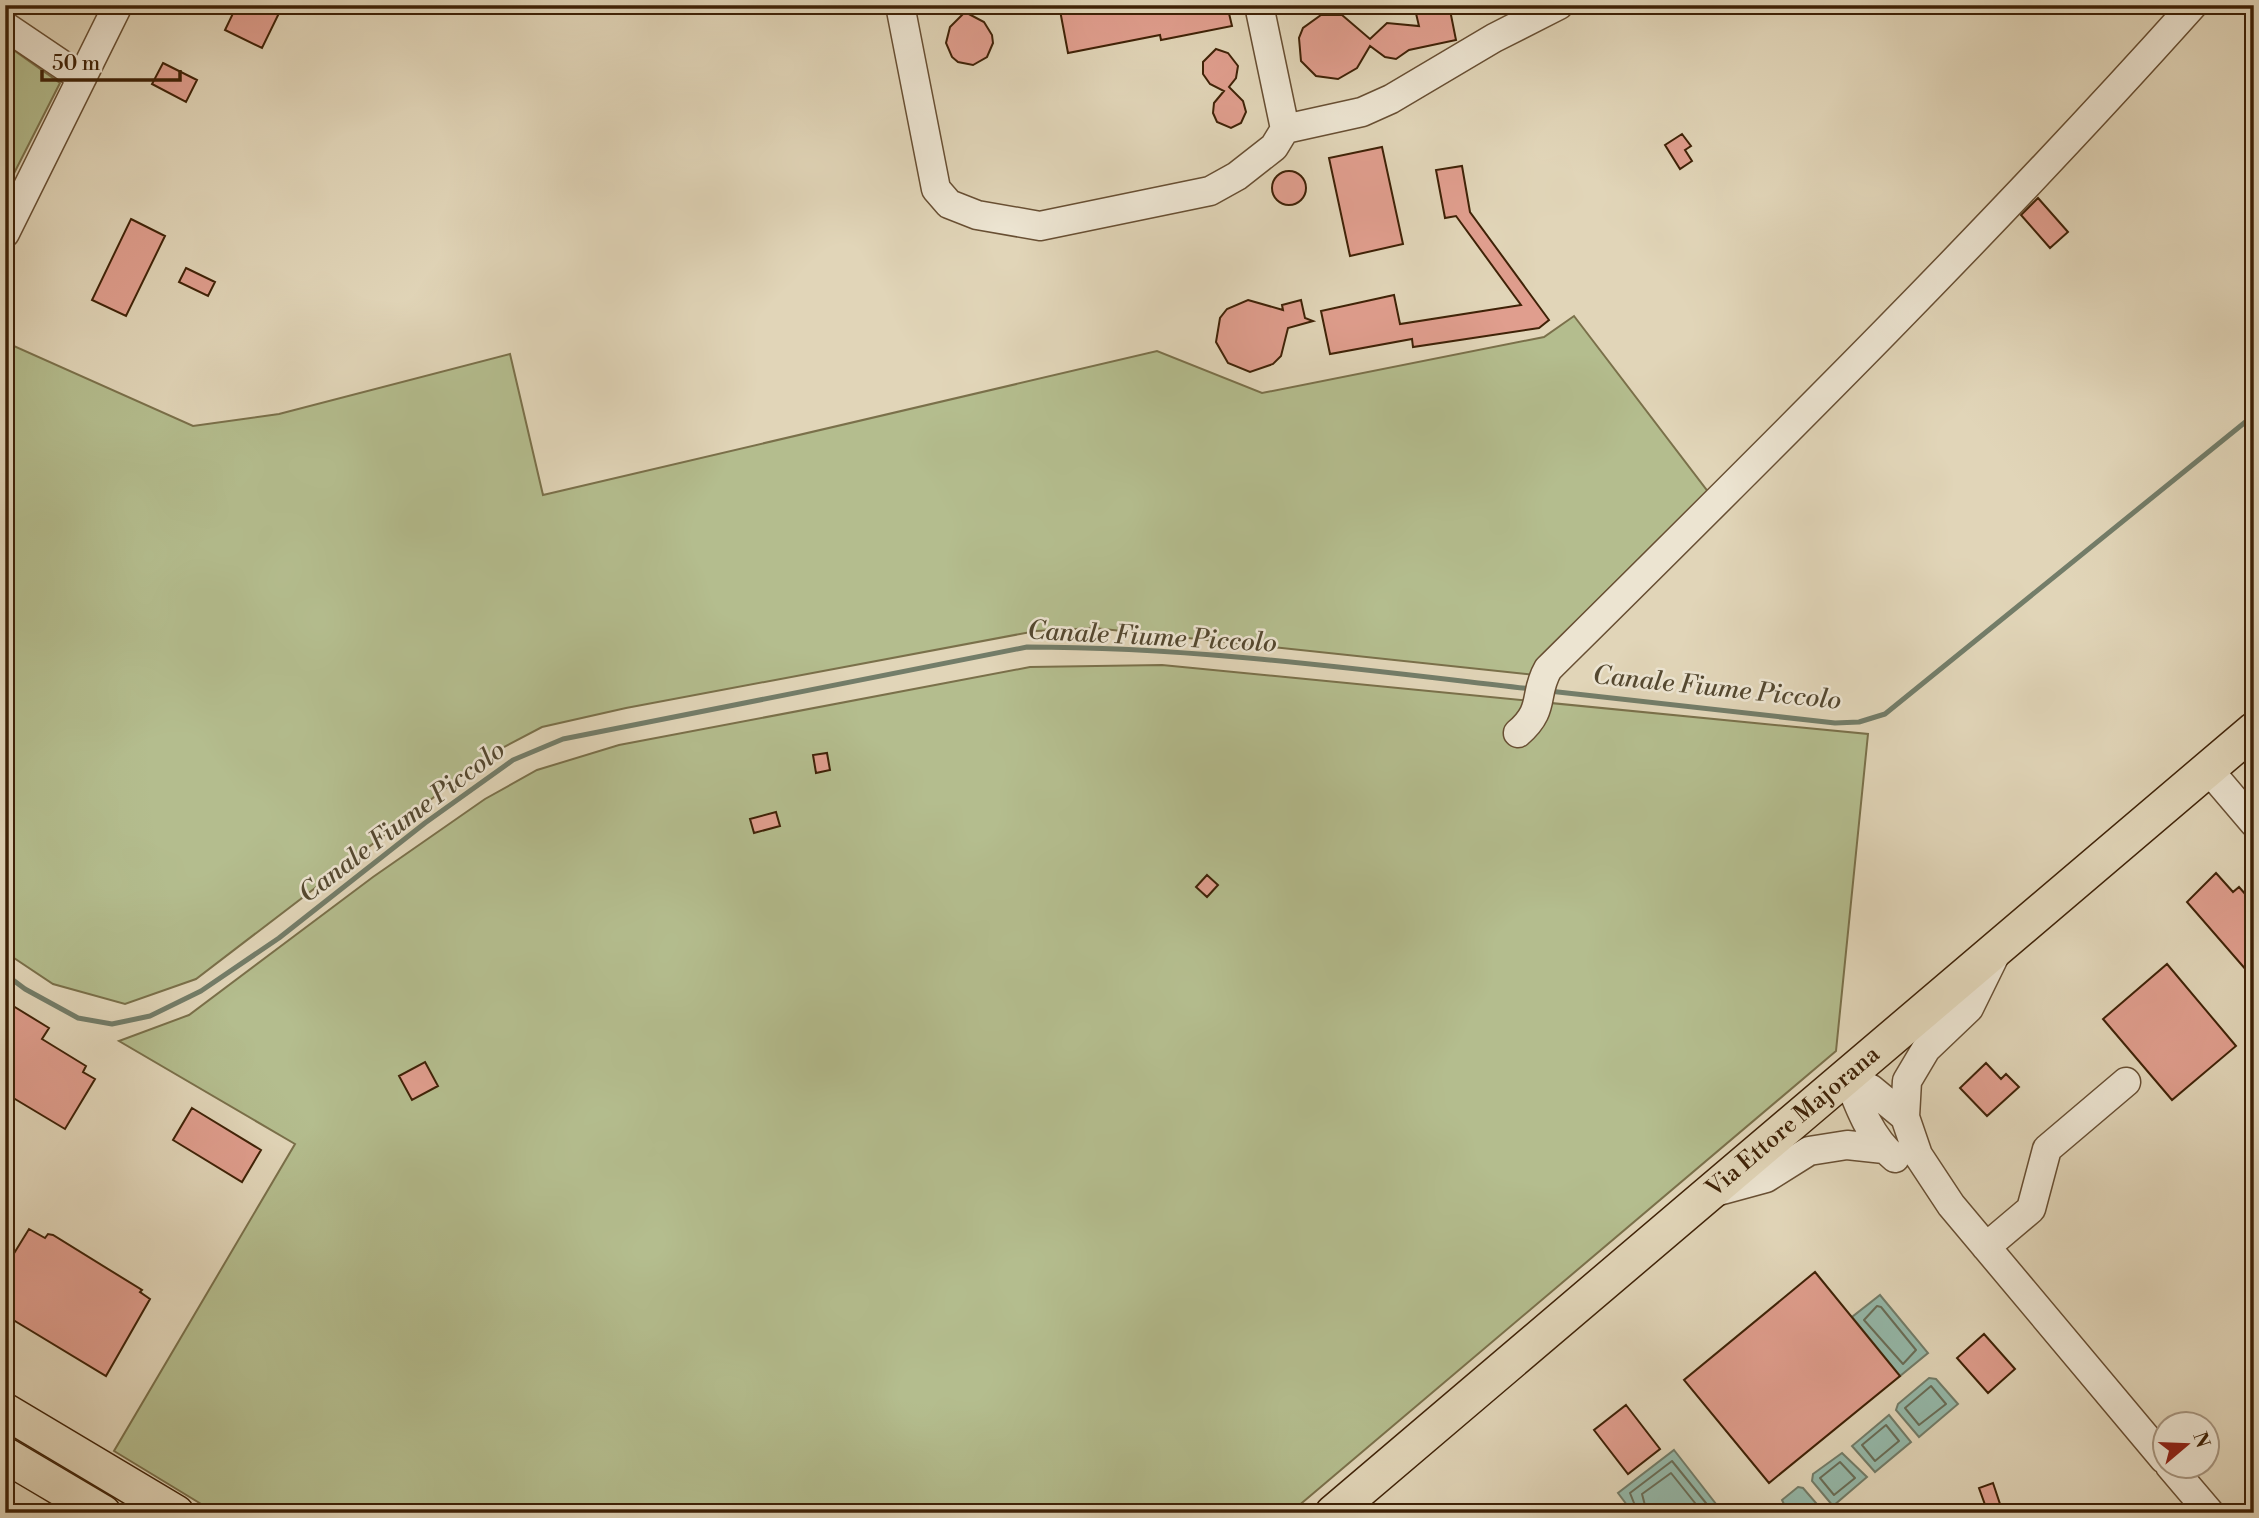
<svg xmlns="http://www.w3.org/2000/svg" width="2259" height="1518" viewBox="0 0 2259 1518" font-family="'Libre Bodoni',serif">
	<style>
		.green { fill: #b4bd8e; stroke: #7a704a; stroke-width: 2 }
		.water { fill: #95b9aa; stroke: #737d69; stroke-width: 2 }
		.lines { fill: none; stroke-linecap: round; stroke-linejoin: round }
		.shore { stroke: #6a6e58; stroke-width: 2 }
		.stream { stroke: #737d69; stroke-width: 5 }
		.building { fill: #e09e8e; stroke: #3f2207; stroke-width: 2 }
		.minor-casing { stroke: #684f33; stroke-width: 31 }
		.major-casing { stroke: #3f2207; stroke-width: 38 }
		.minor { stroke: #ece4d1; stroke-width: 28 }
		.major { stroke: #e1d5b8; stroke-width: 35 }
		.labels { text-anchor: middle; dominant-baseline: central; stroke-width: 5; stroke-linejoin: round; paint-order: stroke }
		.street-label { font-size: 24px; fill: #3f2207; stroke: #ece4d1 }
		.water-label { font-size: 26px; font-style: italic; fill: #544830; stroke: #ece4d1 }
	</style>
	<rect width="100%" height="100%" fill="#e1d5b8"/>
	<filter id="stains"><feTurbulence type="fractalNoise" baseFrequency=".00286" numOctaves="4"/><feColorMatrix values="0 0 0 0 .2 0 0 0 0 .09 0 0 0 0 .02 0 0 0 .5 -.17"/></filter>
	<radialGradient id="worn" r=".72"><stop offset=".6" stop-color="#630" stop-opacity="0"/><stop offset="1" stop-color="#630" stop-opacity=".3"/></radialGradient>
	<!-- green -->
	<path class="green" d="M 5,44 L 60,83 L 5,191 Z
		M 1574,316 L 1712,497 L 1535,675 L 1094,628 L 1036,631 L 626,708 L 542,727 L 489,755 L 196,979 L 125,1004 L 53,984 L 5,952 L 5,342 L 193,426 L 279,414 L 510,354 L 543,495 L 1157,351 L 1262,393 L 1544,337 Z
		M 1162,665 L 1868,734 L 1836,1051 L 1290,1513 L 216,1513 L 114,1451 L 295,1144 L 119,1041 L 189,1015 L 373,877 L 485,799 L 537,770 L 619,745 L 1030,667 Z"/>
	<!-- water -->
	<path class="water" d="M 1880,1295 L 1928,1353 L 1900,1376 L 1852,1317 Z
		M 1929,1378 L 1936,1379 L 1958,1404 L 1919,1437 L 1896,1410 L 1898,1404 Z
		M 1889,1415 L 1911,1442 L 1875,1472 L 1852,1446 Z
		M 1674,1450 L 1723,1513 L 1633,1513 L 1618,1493 Z
		M 1842,1453 L 1867,1477 L 1833,1506 L 1812,1481 L 1813,1474 Z
		M 1798,1487 L 1803,1488 L 1823,1511 L 1788,1513 L 1782,1500 Z"/>
	<g class="lines">
		<!-- shore -->
		<path class="shore" d="M 1877,1306 L 1881,1307 L 1916,1350 L 1903,1364 L 1864,1320 Z
			M 1931,1386 L 1946,1404 L 1919,1425 L 1905,1408 Z
			M 1886,1425 L 1899,1441 L 1875,1461 L 1862,1445 Z
			M 1840,1462 L 1855,1478 L 1834,1495 L 1820,1478 Z
			M 1638,1513 L 1630,1493 L 1672,1461 L 1714,1513
			M 1647,1513 L 1642,1494 L 1671,1473 L 1703,1513"/>
		<!-- stream -->
		<path class="stream" d="M 1549,691 L 1835,723 L 1859,722 L 1885,714 L 2254,415
			M 5,974 L 25,989 L 78,1018 L 112,1024 L 150,1016 L 201,991 L 279,938 L 425,823 L 513,760 L 563,739 L 1027,647 C 1196,647 1364,670 1532,689"/>
	</g>
	<!-- building -->
	<path class="building" d="M 237,5 L 283,5 L 262,48 L 225,30 Z
		M 1059,5 L 1227,5 L 1232,26 L 1161,40 L 1160,35 L 1068,53 Z
		M 1414,5 L 1449,5 L 1456,40 L 1409,50 L 1396,59 L 1385,57 L 1370,46 L 1357,68 L 1338,79 L 1316,76 L 1301,61 L 1299,38 L 1303,28 L 1321,15 L 1342,15 L 1370,39 L 1387,23 L 1419,26 Z
		M 965,12 L 984,22 L 992,35 L 993,43 L 987,57 L 973,65 L 958,62 L 952,57 L 946,43 L 950,27 Z
		M 1216,49 L 1228,53 L 1238,66 L 1236,78 L 1229,87 L 1243,101 L 1246,112 L 1241,123 L 1231,128 L 1217,122 L 1213,113 L 1214,103 L 1224,91 L 1210,84 L 1203,74 L 1203,62 Z
		M 163,63 L 197,80 L 186,102 L 152,84 Z
		M 1682,134 L 1691,146 L 1685,150 L 1692,161 L 1680,169 L 1665,145 Z
		M 1382,147 L 1403,244 L 1350,256 L 1329,158 Z
		M 1462,166 L 1470,212 L 1549,320 L 1539,328 L 1413,347 L 1412,339 L 1330,354 L 1321,311 L 1394,295 L 1400,324 L 1521,305 L 1456,216 L 1445,218 L 1436,170 Z
		M1272 188a17 17 0 1 1 34 0a17 17 0 1 1-34 0Z
		M 2038,198 L 2068,232 L 2050,248 L 2021,215 Z
		M 131,219 L 165,236 L 126,316 L 92,300 Z
		M 186,268 L 215,282 L 208,296 L 179,282 Z
		M 1248,300 L 1283,310 L 1282,305 L 1301,300 L 1305,318 L 1313,321 L 1288,328 L 1281,356 L 1273,364 L 1250,372 L 1228,363 L 1216,342 L 1220,318 L 1227,309 Z
		M 827,753 L 830,770 L 816,773 L 813,755 Z
		M 776,812 L 780,826 L 754,833 L 750,819 Z
		M 2216,873 L 2233,892 L 2239,887 L 2254,904 L 2254,979 L 2187,902 Z
		M 1207,875 L 1218,885 L 1207,897 L 1196,887 Z
		M 2167,964 L 2236,1046 L 2172,1100 L 2103,1019 Z
		M 5,1001 L 49,1028 L 42,1039 L 86,1066 L 83,1072 L 95,1079 L 65,1129 L 5,1093 Z
		M 425,1062 L 438,1086 L 412,1100 L 399,1076 Z
		M 1986,1063 L 2001,1079 L 2006,1074 L 2019,1087 L 1987,1116 L 1960,1088 Z
		M 192,1108 L 261,1150 L 242,1182 L 173,1140 Z
		M 29,1229 L 45,1238 L 48,1234 L 53,1235 L 142,1290 L 140,1292 L 150,1299 L 106,1376 L 5,1315 L 5,1268 Z
		M 1815,1272 L 1900,1376 L 1769,1483 L 1684,1380 Z
		M 1984,1334 L 2015,1369 L 1988,1393 L 1957,1358 Z
		M 1626,1405 L 1660,1449 L 1628,1474 L 1594,1430 Z
		M 1993,1483 L 2003,1513 L 1988,1513 L 1979,1488 Z"/>
	<g class="lines">
		<!-- minor casing -->
		<g class="minor-casing">
			<path id="minor" d="M 900,5 L 936,189 L 949,204 L 977,215 L 1040,226 L 1210,191 L 1237,176 L 1274,147 L 1285,129 L 1259,5
				M 5,26 L 82,78
				M 1285,129 L 1362,112 L 1391,99 L 1494,38 L 1559,5
				M 5,233 L 118,5
				M 1518,733 C 1546,709 1533,695 1548,669 C 1767,452 1987,235 2193,5
				M 2208,769 L 2254,823
				M 1997,951 L 1969,1008 L 1926,1049 L 1907,1081 L 1905,1117 L 1918,1155 L 1951,1205 L 2164,1459
				M 1847,1075 C 1858,1104 1870,1138 1895,1158
				M 1847,1075 L 1871,1089 L 1905,1117
				M 1711,1193 L 1766,1178 L 1809,1151 L 1847,1145 L 1884,1149
				M 1986,1247 L 2031,1209 L 2047,1149 L 2126,1082
				M 2170,1466 L 2210,1513"/>
		</g>
		<!-- major casing -->
		<g class="major-casing">
			<g id="major">
				<path d="M 5,1411 L 176,1513"/>
				<path d="M 5,1455 L 103,1513"/>
				<path id="s1" d="M 1333,1513 L 2254,730"/>
			</g>
		</g>
		<!-- minor -->
		<use href="#minor" class="minor"/>
		<!-- major -->
		<use href="#major" class="major"/>
	</g>
	<g class="labels">
		<!-- street labels -->
		<g class="street-label">
			<text stroke="none"><textPath href="#s1" startOffset="604">Via Ettore Majorana</textPath></text>
		</g>
		<!-- water labels -->
		<g class="water-label">
			<text transform="translate(1152 637) rotate(3)">Canale Fiume Piccolo</text>
			<text transform="translate(1717 688) rotate(6)">Canale Fiume Piccolo</text>
			<text transform="translate(402 822) rotate(-37)">Canale Fiume Piccolo</text>
		</g>
	</g>
	<!-- margin -->
	<rect width="2259" height="1518" fill="none" stroke="#e1d5b8" stroke-width="28"/>
	<rect x="7" y="7" width="2245" height="1504" fill="none" stroke="#3f2207" stroke-width="3.5"/>
	<rect x="14" y="14" width="2231" height="1490" fill="none" stroke="#3f2207" stroke-width="2"/>
	<!-- north arrow -->
	<g transform="translate(2186 1445) rotate(71)"><circle r="33" fill="#ece4d1" stroke="#a79680" stroke-width="2"/>
	<path d="M0-5L12 26L0 18L-12 26Z" fill="#8f2418"/>
	<text y="-10" font-size="19" font-weight="bold" text-anchor="middle" fill="#3f2207">N</text>
	</g>
	<!-- scale -->
	<path d="M42 70v10h138v-10" fill="none" stroke="#3f2207" stroke-width="3.5"/>
	<text x="52" y="70" font-size="21" fill="#3f2207" stroke="#ece4d1" stroke-width="5" paint-order="stroke">50 m</text>
	<rect width="100%" height="100%" filter="url(#stains)"/>
	<rect width="100%" height="100%" fill="url(#worn)"/>
</svg>
